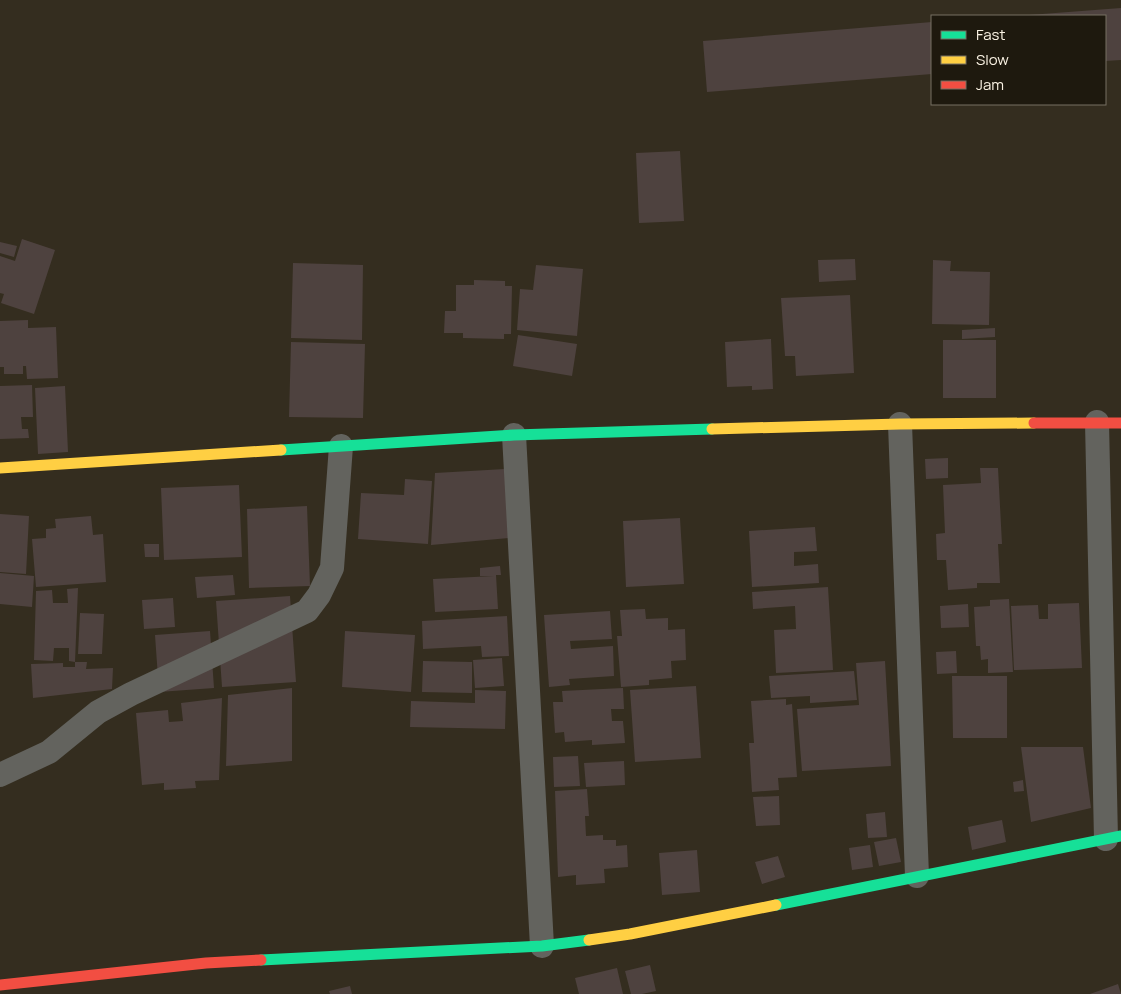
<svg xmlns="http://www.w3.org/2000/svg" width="1121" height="994" viewBox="0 0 1121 994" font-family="Manrope,sans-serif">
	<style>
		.building { fill: #4e423f }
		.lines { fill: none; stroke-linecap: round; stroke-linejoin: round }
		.street { stroke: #63635e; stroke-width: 24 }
		.fast { stroke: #16e098; stroke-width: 11 }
		.slow { stroke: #ffcf43; stroke-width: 11 }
		.jam { stroke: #f24e42; stroke-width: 11 }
	</style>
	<rect width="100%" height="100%" fill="#342d1f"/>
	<!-- building -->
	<path class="building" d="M 1121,8 L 1121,60 L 1105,61 L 1105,16 L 1029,16 L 1029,15 Z
		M 932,22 L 932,74 L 707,92 L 703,41 Z
		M 680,151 L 684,221 L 639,223 L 636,153 Z
		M 22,239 L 55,250 L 34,314 L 1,303 L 4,294 L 0,293 L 0,256 L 15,261 Z
		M 0,242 L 17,246 L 14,257 L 0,253 Z
		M 855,259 L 856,280 L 819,282 L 818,260 Z
		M 933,260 L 951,261 L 950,271 L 990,272 L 989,325 L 932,324 Z
		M 293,263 L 363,265 L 362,340 L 291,338 Z
		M 536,265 L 583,269 L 577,336 L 517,330 L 520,289 L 533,290 Z
		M 474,280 L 505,281 L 505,286 L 512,286 L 511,334 L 504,334 L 504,339 L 463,338 L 463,333 L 444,333 L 445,311 L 456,311 L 456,285 L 474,285 Z
		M 850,295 L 854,373 L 796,376 L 795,356 L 785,356 L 781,298 Z
		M 28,320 L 28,328 L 56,327 L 58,378 L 27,379 L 26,366 L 23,366 L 23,374 L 4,374 L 4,367 L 0,367 L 0,321 Z
		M 995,328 L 995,337 L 962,339 L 962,330 Z
		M 518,335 L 577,344 L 572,376 L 513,366 Z
		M 771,339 L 773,389 L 752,390 L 752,386 L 727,387 L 725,342 Z
		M 943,340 L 996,340 L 996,398 L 943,398 Z
		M 291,342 L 365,344 L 363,418 L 289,417 Z
		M 32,385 L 33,417 L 21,417 L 22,429 L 28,429 L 29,438 L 0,439 L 0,386 Z
		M 65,386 L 68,452 L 38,454 L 35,388 Z
		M 948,458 L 948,478 L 926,479 L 925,459 Z
		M 980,468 L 998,468 L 1002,544 L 998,544 L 1000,583 L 977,583 L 977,588 L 948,590 L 946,560 L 937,560 L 936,534 L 945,533 L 943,485 L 981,483 Z
		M 505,469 L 509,538 L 431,545 L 435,473 Z
		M 405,479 L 432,481 L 428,544 L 358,539 L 361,493 L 404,495 Z
		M 239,485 L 242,557 L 164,560 L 161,488 Z
		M 307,506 L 310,586 L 249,588 L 247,509 Z
		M 0,514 L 29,516 L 26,574 L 0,572 Z
		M 91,516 L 93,535 L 103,534 L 106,582 L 36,587 L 32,539 L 46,538 L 46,529 L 56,528 L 55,519 Z
		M 680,518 L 684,584 L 626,587 L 623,521 Z
		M 815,527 L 817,551 L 794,552 L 794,566 L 818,564 L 819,583 L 752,587 L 749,531 Z
		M 144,544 L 159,544 L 159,557 L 145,557 Z
		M 500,566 L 501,575 L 496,575 L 498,609 L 435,612 L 433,579 L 494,576 L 480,576 L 480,568 Z
		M 0,573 L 34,576 L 32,607 L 0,604 Z
		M 233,575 L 235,595 L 197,598 L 195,577 Z
		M 828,587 L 833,670 L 776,673 L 774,630 L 796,629 L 795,606 L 753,609 L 752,592 Z
		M 78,588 L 75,662 L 69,661 L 69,648 L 54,648 L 53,661 L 34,660 L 36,591 L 52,590 L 53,603 L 68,603 L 67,589 Z
		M 290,596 L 296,682 L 222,687 L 216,601 Z
		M 173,598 L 175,627 L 144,629 L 142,600 Z
		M 1009,599 L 1013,672 L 988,673 L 988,659 L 981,660 L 980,646 L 976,646 L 974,607 L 990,606 L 990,600 Z
		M 1079,603 L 1082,668 L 1014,670 L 1011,606 L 1038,605 L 1039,619 L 1048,619 L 1048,604 Z
		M 968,604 L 969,627 L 941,628 L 940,606 Z
		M 645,609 L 646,619 L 668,618 L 668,630 L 685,629 L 686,660 L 671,661 L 672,678 L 649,680 L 649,685 L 621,687 L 617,636 L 622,636 L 620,610 Z
		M 610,611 L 612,639 L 570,641 L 571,649 L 613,646 L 614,676 L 569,679 L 570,685 L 549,687 L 544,615 Z
		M 80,613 L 104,614 L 102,654 L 78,654 Z
		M 507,616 L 509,656 L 482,657 L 481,646 L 423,649 L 422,621 Z
		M 210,631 L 214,688 L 159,692 L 155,635 Z
		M 345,631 L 415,635 L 411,692 L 342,687 Z
		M 956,651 L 957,673 L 937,674 L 936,652 Z
		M 502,658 L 504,686 L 475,688 L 473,660 Z
		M 423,661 L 472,662 L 472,693 L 422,692 Z
		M 885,661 L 891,766 L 802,771 L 797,709 L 859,705 L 856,663 Z
		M 75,662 L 87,662 L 86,669 L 113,668 L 112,689 L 33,698 L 31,664 L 63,663 L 63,667 L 75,667 Z
		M 854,671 L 857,700 L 810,703 L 810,696 L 771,698 L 769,676 Z
		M 952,676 L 1007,676 L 1007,738 L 953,738 Z
		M 696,686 L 701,758 L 635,762 L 630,690 Z
		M 292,688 L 292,761 L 226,766 L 228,695 Z
		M 623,688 L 624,709 L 611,709 L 612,721 L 623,721 L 625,743 L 592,745 L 592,740 L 565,742 L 564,732 L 555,733 L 553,702 L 563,702 L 562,691 Z
		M 475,690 L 506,691 L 505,729 L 410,727 L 411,701 L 475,703 Z
		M 222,698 L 219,780 L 195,781 L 196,788 L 164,790 L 164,783 L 142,785 L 136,713 L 168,710 L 169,722 L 183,721 L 181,703 Z
		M 786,699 L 786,705 L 792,704 L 797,777 L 778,778 L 779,790 L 752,792 L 749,743 L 754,743 L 751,701 Z
		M 1021,747 L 1083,747 L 1091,808 L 1031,822 Z
		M 578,756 L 580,786 L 554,787 L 553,757 Z
		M 624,761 L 625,785 L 586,787 L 584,763 Z
		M 1023,780 L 1024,791 L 1014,792 L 1013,782 Z
		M 587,789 L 589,816 L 585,816 L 586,836 L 603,835 L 603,840 L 616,840 L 616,846 L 627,845 L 628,867 L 604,869 L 605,883 L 576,885 L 576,875 L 558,877 L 555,791 Z
		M 779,796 L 780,825 L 756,826 L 753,797 Z
		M 885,812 L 887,837 L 868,838 L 866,814 Z
		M 1002,820 L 1006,842 L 972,850 L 968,827 Z
		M 896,838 L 901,862 L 879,866 L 874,842 Z
		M 870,845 L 873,867 L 852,870 L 849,848 Z
		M 697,850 L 700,892 L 662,895 L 659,853 Z
		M 778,856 L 785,877 L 762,884 L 755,862 Z
		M 650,965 L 656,991 L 642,994 L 631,994 L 625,971 Z
		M 617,968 L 623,994 L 579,994 L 575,978 Z
		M 1118,984 L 1121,994 L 1090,994 Z
		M 350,986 L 352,994 L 330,994 L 329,991 Z"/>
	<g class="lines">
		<!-- street -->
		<path class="street" d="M 1097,422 L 1106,839
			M 900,424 L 917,876
			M 514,435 L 542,946
			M 0,775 L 49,752 L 98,712 L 131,694 L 307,611 L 319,595 L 332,568 L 341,446"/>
		<!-- fast -->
		<path class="fast" d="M 281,450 L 514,435 L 712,429
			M 776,905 L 1121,836
			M 261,960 L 542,946 L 589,940"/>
		<!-- slow -->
		<path class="slow" d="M 712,429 L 900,424 L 1034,423
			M 0,468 L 281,450
			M 589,940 L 630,934 L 776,905"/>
		<!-- jam -->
		<path class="jam" d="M 1034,423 L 1121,423
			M 0,985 L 206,963 L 261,960"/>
	</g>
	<!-- legend -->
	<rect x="931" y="15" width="175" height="90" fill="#1e190e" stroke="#767063"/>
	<rect x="941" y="31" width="25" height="8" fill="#16e098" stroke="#767063"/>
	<text x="976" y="40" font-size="15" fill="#faf2e3">Fast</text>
	<rect x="941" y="56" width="25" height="8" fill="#ffcf43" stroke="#767063"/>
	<text x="976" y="65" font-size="15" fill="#faf2e3">Slow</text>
	<rect x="941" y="81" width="25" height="8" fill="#f24e42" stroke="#767063"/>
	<text x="976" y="90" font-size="15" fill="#faf2e3">Jam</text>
</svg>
